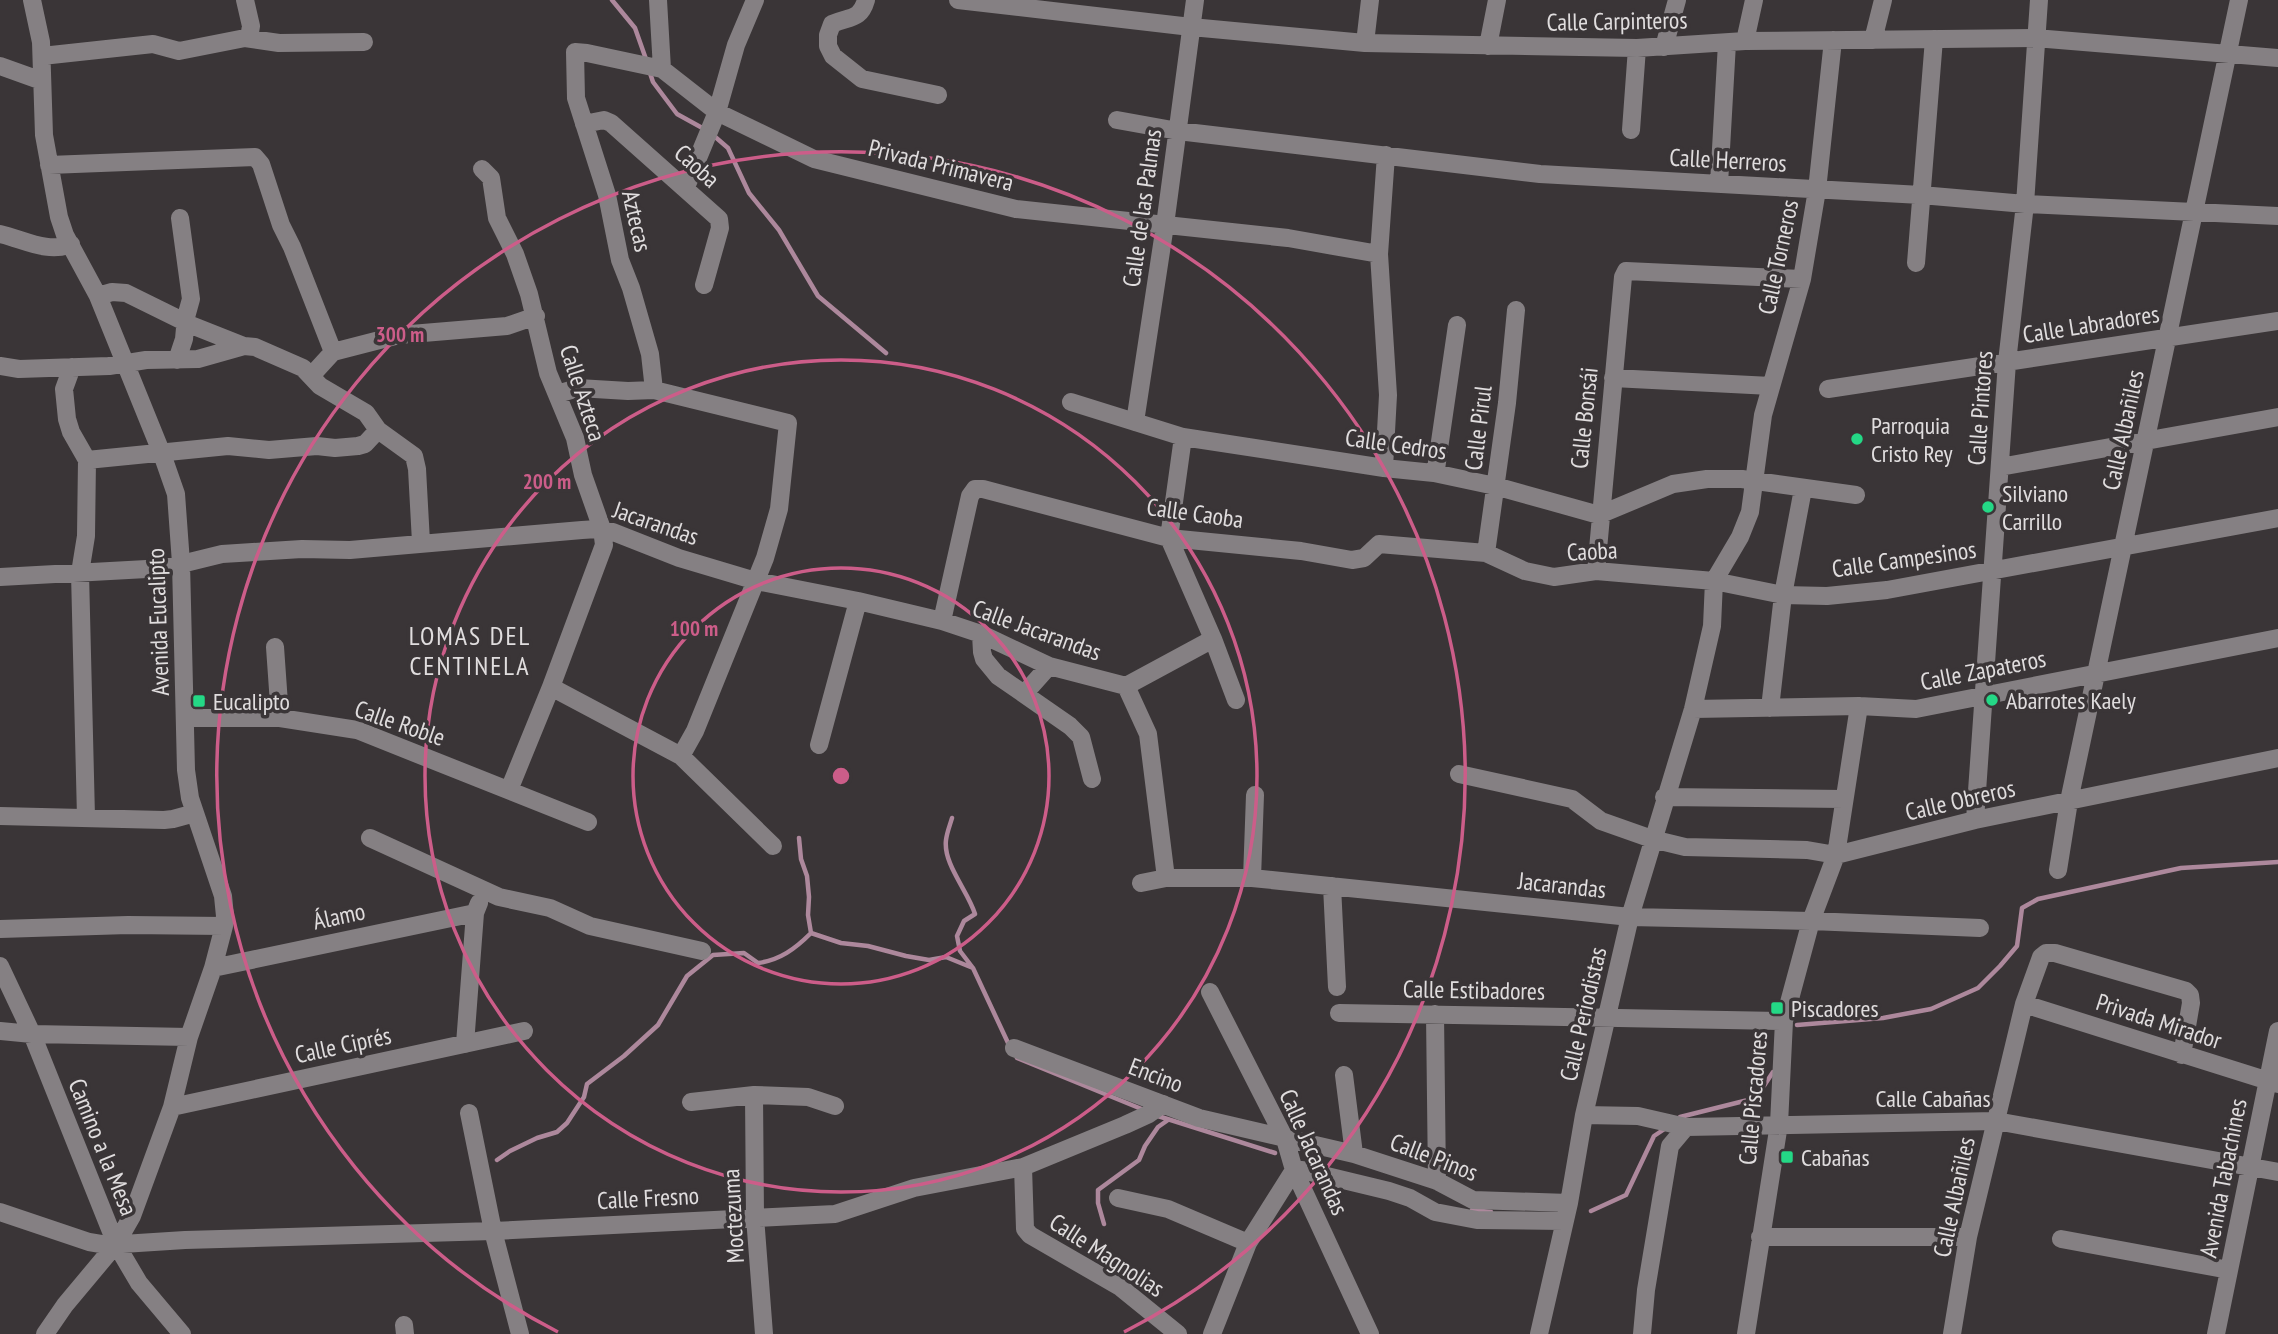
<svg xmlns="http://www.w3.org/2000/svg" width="2278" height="1334" viewBox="0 0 2278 1334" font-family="'PT Sans Narrow',sans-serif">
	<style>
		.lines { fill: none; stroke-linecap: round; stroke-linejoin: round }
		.stream { stroke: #ad889c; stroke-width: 4.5 }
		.minor { stroke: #858083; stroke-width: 18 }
		.ring { fill: none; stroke: #cc5d89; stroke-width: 3.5 }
		.poi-dot { fill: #24d886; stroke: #3a3537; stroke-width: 2.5 }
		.labels { text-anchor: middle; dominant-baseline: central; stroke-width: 7; stroke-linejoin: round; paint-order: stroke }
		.street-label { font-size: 24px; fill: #e0ddde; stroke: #3a3537 }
		.poi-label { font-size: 24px; fill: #e0ddde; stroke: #3a3537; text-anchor: start }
		.neighbourhood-label { font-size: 26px; letter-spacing: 2px; fill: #e0ddde; stroke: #3a3537 }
		.centre { fill: #cc5d89; stroke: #3a3537; stroke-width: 3.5 }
		.ring-label { font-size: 21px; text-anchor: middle; font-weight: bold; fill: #cc5d89; stroke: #3a3537; stroke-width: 7; stroke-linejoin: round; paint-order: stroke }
	</style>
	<rect width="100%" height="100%" fill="#3a3537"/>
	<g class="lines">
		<!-- stream -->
		<path class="stream" d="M 612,0 L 635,28 L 647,62
			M 649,70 L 653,82 L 677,114 L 706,130
			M 713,135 L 728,148 L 749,193 L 779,230 L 818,296 L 886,353
			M 952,818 C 950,825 947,832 946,840 C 943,864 968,891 975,914 L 964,921 L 957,936 L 960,951 L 973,968 L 1009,1045
			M 799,838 L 801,859 L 807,876 L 809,897 L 808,915 L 811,933
			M 1797,1025 L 1883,1018 L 1931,1009 L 1978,988 L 2000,966 L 2017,946 L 2022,908 L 2038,899 L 2181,868 L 2278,862
			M 1017,1058 L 1144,1110
			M 1158,1116 L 1275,1153
			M 1680,1117 L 1756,1098 L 1773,1072
			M 497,1160 L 510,1151 L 537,1138 L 557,1132 L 567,1123 L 584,1097 L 587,1084 L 624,1056 L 658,1025 L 687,976 L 713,955 L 744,953 L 758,963 C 780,960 795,949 811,933 L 841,943 L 868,946 L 906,956 L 929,960 L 946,957 L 973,968
			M 1472,1210 L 1491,1212
			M 1591,1211 L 1626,1195 L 1654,1136 L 1666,1128
			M 1104,1224 L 1098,1203 L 1098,1190 L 1139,1160 L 1145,1146 L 1158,1127 L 1168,1120"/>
		<!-- minor -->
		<path class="minor" d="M 32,0 L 41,42 L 44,135 L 59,217 L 65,235 L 98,296 L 162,454 L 176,494 L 181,563 L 186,770 L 190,798 L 223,896 L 225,916 L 224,926 L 213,968 L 189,1037 L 172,1107 L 132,1216 L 116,1244 L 65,1305 L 45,1334
			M 245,0 L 251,26 L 249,38
			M 658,0 L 662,69
			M 866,0 C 860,21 849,16 832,24 L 828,35 L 828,46 L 833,56 L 862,79 L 938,95
			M 958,0 L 1191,27 L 1365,43 L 1637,48 L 1745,41 L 2035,38 L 2278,58
			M 1873,40 L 1883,0
			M 1745,41 L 1754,0
			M 1365,43 L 1370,0
			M 1488,46 L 1497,0
			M 1664,47 L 1677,0
			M 42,56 L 153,44 L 179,51 L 245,38 L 279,43 L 364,42
			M 0,66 L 42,81
			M 1117,120 L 1178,131 L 1540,174 L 1921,195 L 2025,204 L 2278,216
			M 584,124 L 604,120 L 611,123 L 719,219 L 720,228 L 704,285
			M 1631,130 L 1637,48
			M 49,165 L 255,157 L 261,164 L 281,225 L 292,247 L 333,352
			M 482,169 L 491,178 L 497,218 L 515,254 L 529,294 L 548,373 L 575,438 L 583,475 L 602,529 L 604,545 L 551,687 L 509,790
			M 1719,184 L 1727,43
			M 686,187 L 717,112 L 736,45 L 755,0
			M 0,234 C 23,239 48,254 71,244
			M 1916,263 L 1934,39
			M 98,296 L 112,292 L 126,293 L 191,325 L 244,346
			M 177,360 L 184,339 L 186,317 L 191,299 L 180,218
			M 0,366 L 19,369 L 109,366 L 146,360 L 198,359 L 244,346 L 255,347 L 303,368 L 320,386 L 366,413 L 378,430 L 414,456 L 417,469 L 421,542
			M 72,367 L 64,389 L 67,419 L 71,432 L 87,460 L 86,536 L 80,573 L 86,817
			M 311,376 L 333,352 L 399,335 L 507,326 L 536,316
			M 1613,378 L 1771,386
			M 1828,389 L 2278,321
			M 654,390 L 650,354 L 631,288 L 620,260 L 607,195 L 576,98 L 575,52 L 587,53 L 662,69 L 717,112 L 814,159 L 1016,209 L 1288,238 L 1379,254
			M 557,394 L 578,388 L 628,391 L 654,390 L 788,423 L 779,509 L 765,558 L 695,731 L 681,756
			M 1071,402 L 1183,437 L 1384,468 L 1434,473 L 1495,486 L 1599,515 L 1673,484 L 1707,479 L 1742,479 L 1856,495
			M 1135,422 L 1165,225 L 1195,0
			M 87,460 L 228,446 L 269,450 L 317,446 L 335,448 L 358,446 L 365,444 L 378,430
			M 2000,467 L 2278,417
			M 1384,468 L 1388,395 L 1379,254 L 1386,155
			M 1434,473 L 1436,469 L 1457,325
			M 1169,538 L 1183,437
			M 1486,553 L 1507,403 L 1516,310
			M 1596,571 L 1623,277 L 1626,271 L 1802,279
			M 0,577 L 165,568 L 222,554 L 302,549 L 350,550 L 582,530 L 598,529 L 613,532 L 679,558 L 756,581 L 858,601 L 942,621 L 981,634 L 1049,666 L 1126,686 L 1148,734 L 1166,878
			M 942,621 L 970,496 L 975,489 L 983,489 L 1169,538 L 1301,551 L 1352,560 L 1364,558 L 1379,544 L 1486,553 L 1525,571 L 1554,577 L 1596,571 L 1714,581 L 1783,595 L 1827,596 L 1887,590 L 2278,518
			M 981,634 L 982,652 L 984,659 L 998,676 L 1070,726 L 1081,737 L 1092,779
			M 1213,639 L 1236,700
			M 275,647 L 280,718
			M 1126,686 L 1213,639 L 1169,538
			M 551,687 L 681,756 L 773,846
			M 1024,694 L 1049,666
			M 1770,708 L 1783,595 L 1803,489
			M 1693,709 L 1859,706 L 1916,709 L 2278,638
			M 185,718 L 280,718 L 357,730 L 588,822
			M 819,745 L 858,601
			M 1459,774 L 1572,799 L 1601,821 L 1652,839 L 1685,847 L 1807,850 L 1836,855 L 1975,820 L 2278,758
			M 1664,797 L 1844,799
			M 0,816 L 164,820 L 173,819 L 195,813
			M 1975,820 L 2007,362 L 2025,204 L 2039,0
			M 370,838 L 499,897 L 550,908 L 590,926 L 702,951
			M 2058,870 L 2069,801 L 2239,0
			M 1252,878 L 1255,795
			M 1141,883 L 1166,878 L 1252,878 L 1630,917 L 1811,921 L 1980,928
			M 1332,886 L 1337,987
			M 0,929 L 128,925 L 224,926
			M 0,966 L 32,1034 L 116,1244 L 139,1283 L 182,1334
			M 213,968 L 475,913
			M 1210,992 L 1285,1139 L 1294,1170 L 1370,1334
			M 2024,1004 L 2278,1084
			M 1339,1013 L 1784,1021
			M 1435,1014 L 1437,1181
			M 0,1031 L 32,1034 L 189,1037
			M 465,1044 L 475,913 L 479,903
			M 1014,1048 L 1199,1118 L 1354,1154 L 1437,1181 L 1473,1200 L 1569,1203
			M 1344,1075 L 1354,1154
			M 754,1095 L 755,1217 L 764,1334
			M 691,1102 L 754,1095 L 808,1097 L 835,1106
			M 172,1107 L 524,1031
			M 469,1113 L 493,1231 L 520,1334
			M 1584,1115 L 1638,1116 L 1686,1127 L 1996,1121 L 2278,1172
			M 1023,1167 L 1025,1229 L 1030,1235 L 1120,1287 L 1178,1334
			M 1118,1198 L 1168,1209 L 1248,1243
			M 0,1212 L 89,1242 L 107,1245 L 185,1240 L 493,1231 L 835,1214 L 914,1188 L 1023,1167 L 1125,1125 L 1149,1114 L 1163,1104
			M 1760,1237 L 1968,1237
			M 2061,1239 L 2229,1270
			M 404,1325 L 405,1334
			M 1212,1334 L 1248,1243 L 1294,1170 L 1302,1170 L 1389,1191 L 1410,1198 L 1435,1212 L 1477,1220 L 1564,1221
			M 1539,1334 L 1569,1203 L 1584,1115 L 1630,917 L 1693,709 L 1712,626 L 1714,581 L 1740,537 L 1750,512 L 1763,415 L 1802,279 L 1817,190 L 1833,40
			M 1642,1334 L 1646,1290 L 1670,1146 L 1686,1127
			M 1746,1334 L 1779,1124 L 1784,1021 L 1811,921 L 1836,855 L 1859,706
			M 1952,1334 L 1968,1237 L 2024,1004 L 2041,957 L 2046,953 L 2055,953 L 2186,991 L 2190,995 L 2191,1003 L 2182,1055
			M 2216,1334 L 2278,1031"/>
	</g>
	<!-- distance rings -->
	<g class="ring">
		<circle cx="841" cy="776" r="208"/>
		<circle cx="841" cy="776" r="416"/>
		<path d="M558 1332A624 624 0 1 1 1124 1332"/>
	</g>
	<!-- markers -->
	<g class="poi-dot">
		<circle cx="1857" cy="439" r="7"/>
		<circle cx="1988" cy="507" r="7"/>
		<circle cx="1992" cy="700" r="7"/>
		<rect x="192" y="694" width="14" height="14" rx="3.5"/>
		<rect x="1770" y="1001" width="14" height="14" rx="3.5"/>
		<rect x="1780" y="1150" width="14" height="14" rx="3.5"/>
	</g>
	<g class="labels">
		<!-- street labels -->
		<g class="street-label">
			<text transform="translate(1617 21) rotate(-1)">Calle Carpinteros</text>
			<text transform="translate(1728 160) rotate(3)">Calle Herreros</text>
			<text transform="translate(941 165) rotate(14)">Privada Primavera</text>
			<text transform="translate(697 166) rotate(42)">Caoba</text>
			<text transform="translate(1142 208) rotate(-82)">Calle de las Palmas</text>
			<text transform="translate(637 221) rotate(77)">Aztecas</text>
			<text transform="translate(1778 257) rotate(-78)">Calle Torneros</text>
			<text transform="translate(2091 324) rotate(-9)">Calle Labradores</text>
			<text transform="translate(583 393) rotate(72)">Calle Azteca</text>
			<text transform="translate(1980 408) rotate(-86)">Calle Pintores</text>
			<text transform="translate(1584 418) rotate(-84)">Calle Bonsái</text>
			<text transform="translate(1478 428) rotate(-83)">Calle Pirul</text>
			<text transform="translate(2123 430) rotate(-78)">Calle Albañiles</text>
			<text transform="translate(1396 444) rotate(8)">Calle Cedros</text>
			<text transform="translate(1195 513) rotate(8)">Calle Caoba</text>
			<text transform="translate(656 523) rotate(19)">Jacarandas</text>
			<text transform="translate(1592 551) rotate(-3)">Caoba</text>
			<text transform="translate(1904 559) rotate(-8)">Calle Campesinos</text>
			<text transform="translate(158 622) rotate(-92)">Avenida Eucalipto</text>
			<text transform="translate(1037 630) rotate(20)">Calle Jacarandas</text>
			<text transform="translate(1983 670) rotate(-11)">Calle Zapateros</text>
			<text transform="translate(400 723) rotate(19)">Calle Roble</text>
			<text transform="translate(1960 800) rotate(-13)">Calle Obreros</text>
			<text transform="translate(1562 885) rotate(6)">Jacarandas</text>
			<text transform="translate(339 916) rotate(-12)">Álamo</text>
			<text transform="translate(1474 990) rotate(1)">Calle Estibadores</text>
			<text transform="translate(1583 1014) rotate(-77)">Calle Periodistas</text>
			<text transform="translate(2159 1021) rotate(18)">Privada Mirador</text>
			<text transform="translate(343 1045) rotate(-12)">Calle Ciprés</text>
			<text transform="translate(1156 1075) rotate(21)">Encino</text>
			<text transform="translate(1753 1098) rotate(-85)">Calle Piscadores</text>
			<text x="1933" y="1098">Calle Cabañas</text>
			<text transform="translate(103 1147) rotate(68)">Camino a la Mesa</text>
			<text transform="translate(1314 1152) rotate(66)">Calle Jacarandas</text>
			<text transform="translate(1434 1157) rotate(21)">Calle Pinos</text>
			<text transform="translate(2223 1178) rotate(-79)">Avenida Tabachines</text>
			<text transform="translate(1954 1197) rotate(-78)">Calle Albañiles</text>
			<text transform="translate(648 1198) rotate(-3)">Calle Fresno</text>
			<text transform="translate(733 1216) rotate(-93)">Moctezuma</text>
			<text transform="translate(1107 1255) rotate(33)">Calle Magnolias</text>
		</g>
		<!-- poi labels -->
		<g class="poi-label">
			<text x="1871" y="425">Parroquia<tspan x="1871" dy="28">Cristo Rey</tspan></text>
			<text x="2002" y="493">Silviano<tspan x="2002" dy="28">Carrillo</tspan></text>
			<text x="2006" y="700">Abarrotes Kaely</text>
			<text x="213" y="701">Eucalipto</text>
			<text x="1791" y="1008">Piscadores</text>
			<text x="1801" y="1157">Cabañas</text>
		</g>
		<!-- neighbourhood labels -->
		<g class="neighbourhood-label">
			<text x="470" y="635">LOMAS DEL<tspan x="470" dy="30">CENTINELA</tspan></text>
		</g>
	</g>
	<circle cx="841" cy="776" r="10" class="centre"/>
	<g class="ring-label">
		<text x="400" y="342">300 m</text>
		<text x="547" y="489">200 m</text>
		<text x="694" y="636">100 m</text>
	</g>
</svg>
